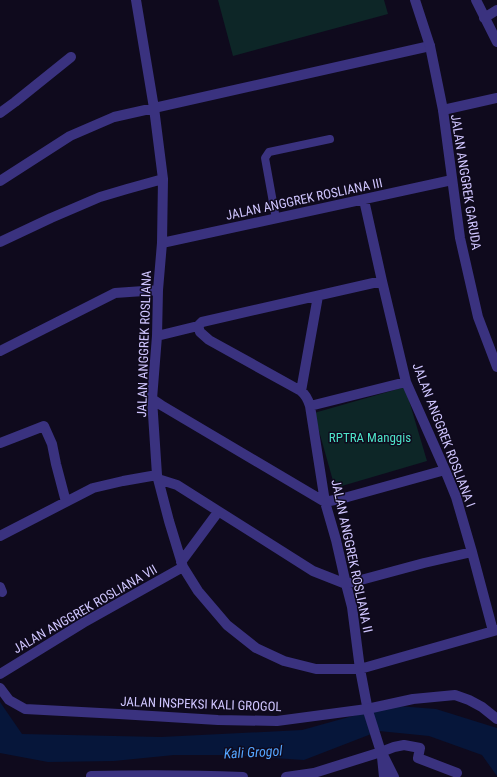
<svg xmlns="http://www.w3.org/2000/svg" width="497" height="777" viewBox="0 0 497 777" font-family="'Roboto Condensed',sans-serif">
	<style>
		.green { fill: #0d2627 }
		.water { fill: #06163a }
		.lines { fill: none; stroke-linecap: round; stroke-linejoin: round }
		.service { stroke: #3a327f; stroke-width: 8 }
		.minor { stroke: #3a327f; stroke-width: 10 }
		.tertiary { stroke: #3a327f; stroke-width: 10 }
		.labels { text-anchor: middle; dominant-baseline: central; stroke-width: 3; stroke-linejoin: round; paint-order: stroke }
		.street-label { font-size: 13px; fill: #d0c6ff; stroke: #0f0a1d }
		.park-label { font-size: 13px; fill: #4de4c8; stroke: #0f0a1d }
		.water-label { font-size: 14px; font-style: italic; fill: #54a5ff; stroke: #0f0a1d }
	</style>
	<rect width="100%" height="100%" fill="#0f0a1d"/>
	<!-- green -->
	<path class="green" d="M 218,0 L 384,0 L 388,14 L 233,56 Z
		M 405,387 L 427,461 L 335,488 L 314,413 Z"/>
	<!-- water -->
	<path class="water" d="M 0,702 L 22,734 L 161,737 L 302,730 L 367,712 L 398,706 L 436,709 L 497,728 L 497,776 L 482,755 L 429,736 L 379,731 L 304,760 L 229,755 L 174,755 L 114,761 L 48,762 L 0,753 Z"/>
	<g class="lines">
		<!-- service -->
		<path class="service" d="M 276,219 L 265,158 L 269,152 L 330,139"/>
		<!-- minor -->
		<path class="minor" d="M 136,0 L 154,108 L 163,179 L 162,243 L 158,290 L 157,336 L 152,399 L 157,475 L 169,521 L 183,567 L 198,591 L 227,625 L 256,648 L 284,661 L 316,669 L 360,669 L 497,630
			M 476,0 L 497,42
			M 484,18 L 497,10
			M 443,110 L 497,98
			M 0,113 L 15,102 L 71,57
			M 0,181 L 70,136 L 114,117 L 430,46
			M 364,200 L 382,281 L 406,382 L 445,470 L 456,497 L 472,552 L 493,631
			M 0,242 L 51,218 L 100,197 L 127,189 L 163,179
			M 162,243 L 452,180
			M 198,326 L 200,332 L 209,340 L 301,391 C 306,395 308,399 310,406 L 325,502 L 336,540 L 346,584 L 352,607 L 360,669 L 368,711 L 380,749 L 394,777
			M 157,336 L 198,326 L 202,322 L 382,281
			M 0,351 L 115,293 L 158,290
			M 301,391 L 318,296
			M 152,399 L 161,405 L 325,502 L 344,498 L 445,470
			M 310,406 L 406,382
			M 0,443 L 44,426 L 52,444 L 56,464 L 66,502
			M 158,479 L 177,485 L 313,571 L 346,584 L 424,563 L 472,552
			M 0,536 L 93,488 L 123,481 L 157,475
			M 181,562 L 218,512
			M 0,587 L 2,592
			M 0,674 L 83,623 L 183,567
			M 382,757 L 384,777
			M 91,776 C 142,775 192,775 243,777
			M 286,777 L 314,773 L 381,752 L 394,747 L 404,745 L 420,748 L 418,758 L 457,773"/>
		<!-- tertiary -->
		<path class="tertiary" d="M 415,0 L 430,46 L 443,110 L 460,238 L 478,317 L 497,367
			M 0,688 L 9,700 L 25,709 L 119,714 L 218,720 L 277,721 L 367,709 L 413,699 L 455,695 L 469,700 L 482,707 L 497,719"/>
	</g>
	<g class="labels">
		<!-- street labels -->
		<g class="street-label">
			<text transform="translate(466 182) rotate(81)">JALAN ANGGREK GARUDA</text>
			<text transform="translate(304 199) rotate(-12)">JALAN ANGGREK ROSLIANA III</text>
			<text transform="translate(144 344) rotate(-88)">JALAN ANGGREK ROSLIANA</text>
			<text transform="translate(444 435) rotate(69)">JALAN ANGGREK ROSLIANA I</text>
			<text transform="translate(352 556) rotate(78)">JALAN ANGGREK ROSLIANA II</text>
			<text transform="translate(85 609) rotate(-30)">JALAN ANGGREK ROSLIANA VII</text>
			<text transform="translate(201 704) rotate(2)">JALAN INSPEKSI KALI GROGOL</text>
		</g>
		<!-- park labels -->
		<g class="park-label">
			<text x="370" y="437">RPTRA Manggis</text>
		</g>
		<!-- water labels -->
		<g class="water-label">
			<text transform="translate(253 752) rotate(-3)">Kali Grogol</text>
		</g>
	</g>
</svg>
